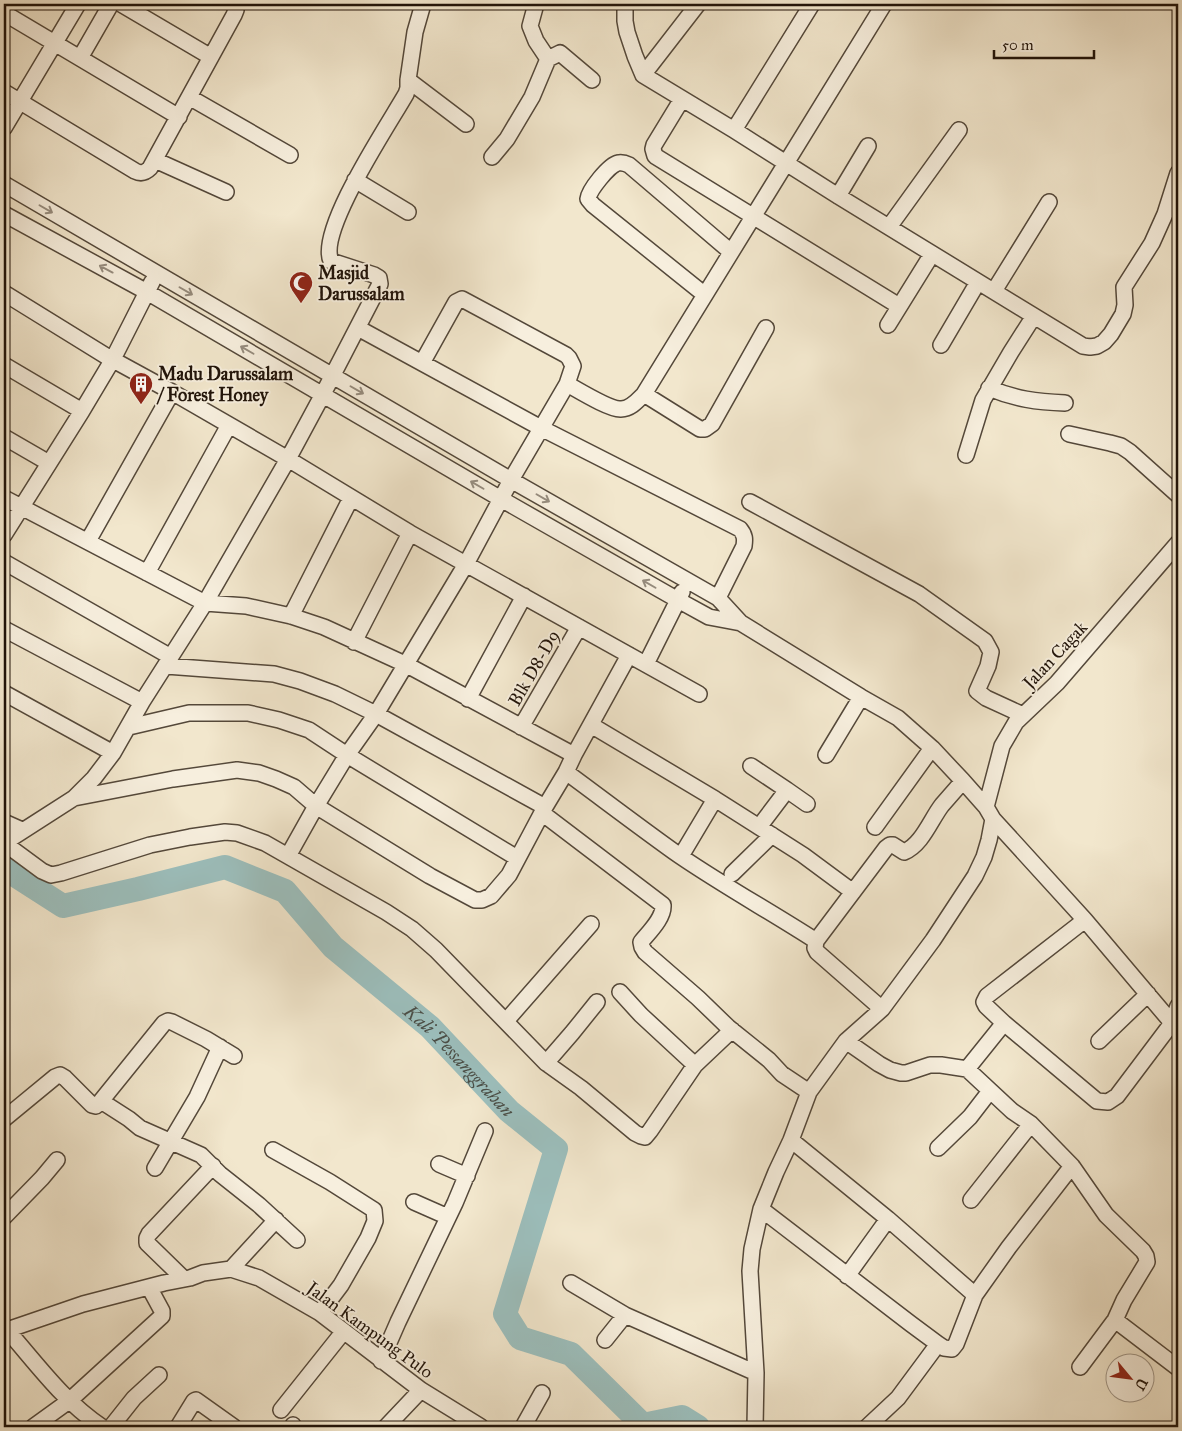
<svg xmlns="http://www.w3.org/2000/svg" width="1182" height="1431" viewBox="0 0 1182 1431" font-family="'IM FELL Great Primer',serif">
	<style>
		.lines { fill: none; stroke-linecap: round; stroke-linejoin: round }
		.river { stroke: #9cbfbd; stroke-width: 24 }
		.minor-casing { stroke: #54483a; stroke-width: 18 }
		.minor { stroke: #f7efde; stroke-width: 15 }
		.oneway { stroke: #968c7e }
		.labels { text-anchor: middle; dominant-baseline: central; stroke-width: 4; stroke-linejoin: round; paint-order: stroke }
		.poi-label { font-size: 18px; font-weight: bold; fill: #201309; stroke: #f7efde; text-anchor: start }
		.street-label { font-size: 18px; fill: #201309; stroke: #f7efde }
		.water-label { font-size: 19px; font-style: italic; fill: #4b4f48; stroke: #f7efde }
	</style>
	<rect width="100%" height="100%" fill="#f2e7cd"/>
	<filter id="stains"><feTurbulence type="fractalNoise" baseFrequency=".004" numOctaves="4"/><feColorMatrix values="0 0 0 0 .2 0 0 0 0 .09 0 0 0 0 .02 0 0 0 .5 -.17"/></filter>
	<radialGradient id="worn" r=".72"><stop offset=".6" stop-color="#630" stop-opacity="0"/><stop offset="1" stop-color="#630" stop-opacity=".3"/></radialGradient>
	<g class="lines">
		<!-- river -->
		<path class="river" id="s1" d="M 4,869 L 10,872 L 63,906 L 138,889 L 225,867 L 285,891 L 333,947 L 430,1027 L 509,1111 L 556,1149 L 505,1314 L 520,1338 L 571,1354 L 643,1425 L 682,1417 L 698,1427"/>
		<!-- minor casing -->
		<g class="minor-casing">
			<path id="minor" d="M 121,4 L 211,57
				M 536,4 L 530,26 L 536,41 L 548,59 L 560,53 L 592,80
				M 625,4 L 625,21 L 627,32 L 635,56 L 643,75 L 734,130 L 838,196 L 1083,346 L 1090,347 L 1097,346 L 1104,342 L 1111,334 L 1123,314 L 1125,305 L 1124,287 L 1152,243 L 1165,214 L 1178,173
				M 4,13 L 179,117
				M 80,58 L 111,4
				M 643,75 L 698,4
				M 408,80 L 466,124
				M 4,92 L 135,171 C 141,174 145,173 150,168 L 234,15 L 236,10 L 235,4
				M 189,97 L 290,155
				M 682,99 L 654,145 L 653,149 L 655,156 L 899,306
				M 4,128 L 78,4
				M 734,130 L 812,4
				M 492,157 L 507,139 L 532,97 L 548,59
				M 155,160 L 226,192
				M 355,180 L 408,212
				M 4,184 L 511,480 L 718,598 L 741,623 L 861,697 L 898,718 L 932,748 L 963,781 L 986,807 L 993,819 L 1085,920 L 1178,1030
				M 838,196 L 868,146
				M 4,214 L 147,292 L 501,499 L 678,600 L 709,617 L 741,623
				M 889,227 L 959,130
				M 994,291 L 1049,202
				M 4,293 L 106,356 L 172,392 L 288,459 L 410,533 L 699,694
				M 705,295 L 593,205 L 588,199 C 589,190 609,165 618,163 C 622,162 625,163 629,165 L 731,252
				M 888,325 L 932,254
				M 358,328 L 541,428 L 740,529 C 745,535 745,539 744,546 L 718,598
				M 941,345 L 978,282
				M 4,365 L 82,411
				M 567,384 C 578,390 610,410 621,409 C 631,409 638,400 644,394 L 884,4
				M 989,388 C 1015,399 1037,402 1065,403
				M 644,394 L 700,429 L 705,429 L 712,424 L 766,328
				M 1069,434 L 1110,443 L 1121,446 L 1130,452 L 1178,495
				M 4,437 L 49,463
				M 966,455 L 983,400 L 1011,352 L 1034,316
				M 4,498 L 205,603 L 246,606 L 291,616 L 324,627 L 407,665 L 574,755
				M 750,502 L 919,594 L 985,641 L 991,652 L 988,666 L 977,691 L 986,698 L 1023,715
				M 4,535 L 82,411 L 113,359 L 152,282
				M 88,541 L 172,392
				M 4,562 L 171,657
				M 147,573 L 229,425
				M 291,616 L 351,498
				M 4,629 L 142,702
				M 354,642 L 410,533
				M 629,655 L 574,755 L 566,772 L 545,807 L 509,875 L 491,896 L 482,900 L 475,900 L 430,876 L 316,806 L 294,787 L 276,779 L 259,773 L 237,770 L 173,779 L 74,798 L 4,843 L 42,871 L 51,875 L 61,873 L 150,845 L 190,837 L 225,832 L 237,833 L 265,843 L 386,912 L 412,929 L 436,950 L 546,1063 L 581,1088 L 635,1133 L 641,1136 L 645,1137 L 650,1131 L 695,1065 L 732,1030
				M 646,664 L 682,592
				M 166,666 L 274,674 L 300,681 L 335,694 L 376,714 L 545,807
				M 4,693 L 113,753
				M 468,699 L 524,596
				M 591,725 L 715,799 L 803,855 L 853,892
				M 129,727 L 189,713 L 248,713 L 279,720 L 309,730 L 347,755 L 517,858
				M 521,727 L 579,627
				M 826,755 L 861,697
				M 751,766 L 787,790
				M 566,772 C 604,800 642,829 680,856 C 724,886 771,912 816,941
				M 74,798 L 94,778 L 113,753 L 142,702 L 205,603 L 288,459 L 323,394 L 380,284 L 379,278 L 374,275 L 331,261 C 317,231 389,124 406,94 L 408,88 L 408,80 L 415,32 L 423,4
				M 986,807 L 1002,746 L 1016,722 L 1057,683 L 1178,543
				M 542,813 L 663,905 C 664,918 649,932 641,942 L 642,947 L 645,952 L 698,998 L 728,1027 L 769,1060 L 782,1074 L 809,1092
				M 4,822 L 22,830
				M 759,827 L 787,790 L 807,804
				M 875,827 L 932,748
				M 288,856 L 316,806 L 347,755 L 376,714 L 466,564 L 511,480 L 567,384 L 573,366 L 569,358 L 566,355 L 462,299 L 456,302 L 422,363
				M 681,856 L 715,799
				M 732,874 L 772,835
				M 620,992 L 641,1015 L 695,1065
				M 882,1009 L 817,952 L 815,948 L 816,941 L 886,848 L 890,845 L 893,845 L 904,852 C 922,845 931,819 942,805 C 949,797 956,789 963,781
				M 506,1021 L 591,924
				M 1004,1023 L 1097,1101 L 1108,1102 L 1117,1096 L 1172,1023 L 1178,1006
				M 846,1041 L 879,1064 L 890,1070 L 901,1073 L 906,1073 L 930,1065 L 941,1065 L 967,1069 L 1012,1111 L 1031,1124 L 1072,1166 L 1106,1215 L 1143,1251 L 1146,1256 L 1147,1262 L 1124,1300 L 1115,1320 L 1178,1368
				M 1099,1041 L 1148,994
				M 546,1063 L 572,1033 L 597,1002
				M 967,1069 L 1004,1023 L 986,1006 L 984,1002 L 987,996 L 1085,920
				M 101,1101 L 129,1119 L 140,1128 L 201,1155 L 220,1174 L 259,1205 L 297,1240
				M 4,1119 L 55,1077 L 60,1075 L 65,1078 L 92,1105 L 96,1106 L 101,1101 L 164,1023 L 168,1021 L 172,1022 L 206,1039 L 234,1056
				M 791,1140 L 888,1219 L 975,1295 L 1009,1247 L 1072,1166
				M 938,1148 L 970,1117 L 990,1091
				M 273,1150 L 330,1182 L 374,1210 L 375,1221 L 368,1238 L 341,1285 L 320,1313
				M 439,1164 L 467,1176
				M 155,1168 L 197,1097 L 220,1047
				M 971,1200 L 1031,1124
				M 414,1202 L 448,1217
				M 761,1209 L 911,1324 L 938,1344 L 944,1348 L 952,1349 L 956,1344 L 975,1295
				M 4,1217 L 42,1178 L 57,1160
				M 231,1269 L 276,1220
				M 847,1276 L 888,1219
				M 184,1279 L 147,1243 L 147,1238 L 149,1234 L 213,1166
				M 571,1283 L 625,1315 L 756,1373
				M 4,1328 L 7,1330 L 83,1304 L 164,1283 L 190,1278 L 203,1273 L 231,1269 L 259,1278 L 320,1313 L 421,1390 L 481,1427
				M 7,1330 C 37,1364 64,1402 102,1427
				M 605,1340 L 625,1315
				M 381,1361 L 398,1322 L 455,1203 L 485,1131
				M 1080,1367 L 1115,1320
				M 281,1410 L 344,1331
				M 293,1425 L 293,1427
				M 33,1427 L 69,1401 L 162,1316 L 162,1311 L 149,1287
				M 111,1427 L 134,1398 L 159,1375
				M 178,1427 L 194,1401 L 196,1400 L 234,1427
				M 386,1427 L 421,1390
				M 523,1427 L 542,1393
				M 755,1427 L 756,1373 L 750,1271 L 752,1249 L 761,1209 L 776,1172 L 791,1140 L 809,1092 L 846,1041 L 882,1009 L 933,940 L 975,876 L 984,857 L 989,840 L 993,819
				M 867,1427 L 898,1398 L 938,1344"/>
		</g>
		<!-- minor -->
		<use href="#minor" class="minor"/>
	</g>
	<!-- one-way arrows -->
	<defs><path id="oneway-shaft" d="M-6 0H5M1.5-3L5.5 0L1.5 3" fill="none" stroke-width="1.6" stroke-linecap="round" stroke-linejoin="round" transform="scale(1.25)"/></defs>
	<g class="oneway">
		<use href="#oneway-shaft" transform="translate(46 209) rotate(30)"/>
		<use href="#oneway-shaft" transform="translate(106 269) rotate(-152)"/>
		<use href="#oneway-shaft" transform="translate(186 291) rotate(30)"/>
		<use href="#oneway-shaft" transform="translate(247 350) rotate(-150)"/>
		<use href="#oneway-shaft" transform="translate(357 390) rotate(30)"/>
		<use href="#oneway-shaft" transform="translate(477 485) rotate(-150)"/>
		<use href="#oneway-shaft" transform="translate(543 498) rotate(30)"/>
		<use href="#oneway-shaft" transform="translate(649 584) rotate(-150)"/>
	</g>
	<!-- icons -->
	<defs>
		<g id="mosque-pin" transform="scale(1.25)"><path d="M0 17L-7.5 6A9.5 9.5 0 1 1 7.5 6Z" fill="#8f2418" stroke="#f7efde"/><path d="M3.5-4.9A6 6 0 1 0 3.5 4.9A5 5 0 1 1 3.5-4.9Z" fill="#fff"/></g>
		<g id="building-pin" transform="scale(1.25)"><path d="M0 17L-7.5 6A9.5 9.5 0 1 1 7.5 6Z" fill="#8f2418" stroke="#f7efde"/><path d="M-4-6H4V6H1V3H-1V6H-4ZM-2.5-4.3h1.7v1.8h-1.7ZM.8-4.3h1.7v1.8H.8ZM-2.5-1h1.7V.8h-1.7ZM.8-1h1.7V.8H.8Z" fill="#fff"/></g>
	</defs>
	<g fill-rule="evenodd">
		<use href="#mosque-pin" x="301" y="283"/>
		<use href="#building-pin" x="141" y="384"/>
	</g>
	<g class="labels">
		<!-- poi labels -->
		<g class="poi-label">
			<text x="318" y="273">Masjid<tspan x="318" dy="21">Darussalam</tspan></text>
			<text x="158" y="374">Madu Darussalam<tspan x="158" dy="21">/ Forest Honey</tspan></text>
		</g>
		<!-- street labels -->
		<g class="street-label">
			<text transform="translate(1055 655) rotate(-47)">Jalan Cagak</text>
			<text transform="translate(534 668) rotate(-60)">Blk D8-D9</text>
			<text transform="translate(370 1330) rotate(36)">Jalan Kampung Pulo</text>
		</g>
		<!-- water labels -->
		<g class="water-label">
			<text stroke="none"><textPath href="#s1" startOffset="545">Kali Pessanggrahan</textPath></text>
		</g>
	</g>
	<!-- margin -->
	<rect width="1182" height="1431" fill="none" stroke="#f2e7cd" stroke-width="20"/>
	<rect x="5" y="5" width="1172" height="1421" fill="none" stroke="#201309" stroke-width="2.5"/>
	<rect x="10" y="10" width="1162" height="1411" fill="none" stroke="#201309"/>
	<!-- north arrow -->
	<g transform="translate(1130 1378) rotate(119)"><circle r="24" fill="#f7efde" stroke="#a19789"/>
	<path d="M0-4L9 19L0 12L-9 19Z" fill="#8f2418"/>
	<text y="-8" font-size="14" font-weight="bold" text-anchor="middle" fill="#201309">U</text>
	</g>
	<!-- scale -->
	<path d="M994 50v8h100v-8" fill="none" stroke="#201309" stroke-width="2.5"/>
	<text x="1002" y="50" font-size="15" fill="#201309" stroke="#f7efde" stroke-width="4" paint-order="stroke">50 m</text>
	<rect width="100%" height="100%" filter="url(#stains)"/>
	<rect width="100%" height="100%" fill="url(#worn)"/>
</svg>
